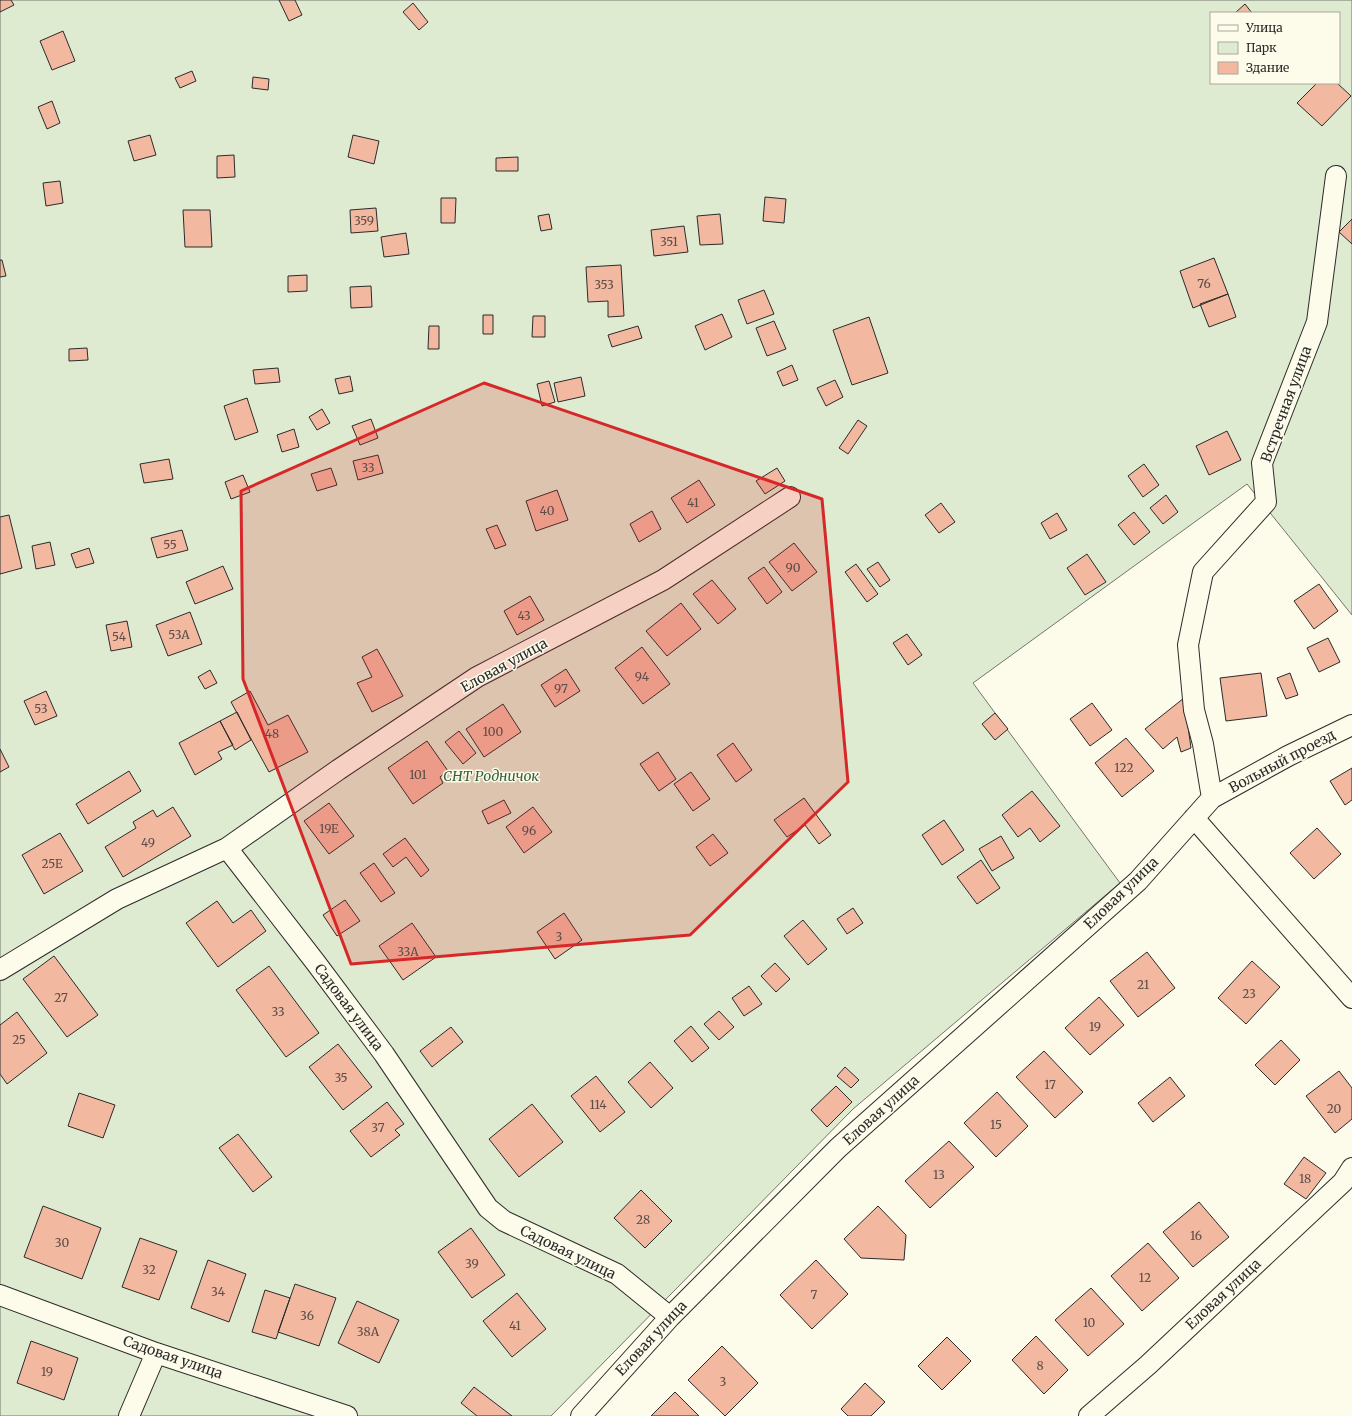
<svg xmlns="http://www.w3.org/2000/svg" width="1352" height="1416" viewBox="0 0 1352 1416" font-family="Merriweather,serif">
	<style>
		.green { fill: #deebd1; stroke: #74746e; fill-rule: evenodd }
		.building { fill: #f2b8a0; stroke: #2b2b2b }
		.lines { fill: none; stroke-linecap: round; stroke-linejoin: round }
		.minor-casing { stroke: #2b2b2b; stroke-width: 22 }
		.minor { stroke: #fdfbea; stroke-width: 20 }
		.marked { fill: #d62828; fill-opacity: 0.2; stroke: #d62828; stroke-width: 3; stroke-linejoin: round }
		.labels { text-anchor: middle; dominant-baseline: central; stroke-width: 3; stroke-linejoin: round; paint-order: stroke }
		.number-label { font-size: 12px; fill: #5d4e48 }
		.street-label { font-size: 14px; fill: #2b2b2b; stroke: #fdfbea }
		.park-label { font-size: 14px; font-style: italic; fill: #34623c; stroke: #fdfbea }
	</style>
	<rect width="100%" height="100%" fill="#fdfbea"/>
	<!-- green -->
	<path class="green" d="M 0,0 L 1352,0 L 1352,615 L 1247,484 L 973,683 L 1120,883 L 853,1109 L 551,1416 L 0,1416 ZM 1211,13 L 1339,13 L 1339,83 L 1211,83 Z"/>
	<!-- building -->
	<path class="building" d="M 0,0 L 11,0 L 14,5 L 0,12 Z
		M 279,0 L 295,0 L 302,15 L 289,21 Z
		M 413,3 L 428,22 L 419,30 L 403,12 Z
		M 1245,4 L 1252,13 L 1235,13 Z
		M 63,31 L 75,61 L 52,70 L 40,41 Z
		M 192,71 L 196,81 L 180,88 L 175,78 Z
		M 253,77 L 269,79 L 268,90 L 252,88 Z
		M 1317,83 L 1337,83 L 1351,96 L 1322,126 L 1297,103 Z
		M 52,101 L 60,123 L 47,129 L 38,107 Z
		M 150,135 L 156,155 L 134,161 L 128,141 Z
		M 353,135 L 379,141 L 374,164 L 348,157 Z
		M 234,155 L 235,177 L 217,178 L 217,156 Z
		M 518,157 L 518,171 L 496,171 L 496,158 Z
		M 60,181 L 63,203 L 46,206 L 43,183 Z
		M 765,197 L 786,199 L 784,223 L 763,221 Z
		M 441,198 L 456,198 L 455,223 L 441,223 Z
		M 376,208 L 378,231 L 351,233 L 350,210 Z
		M 183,210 L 210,210 L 212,247 L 185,247 Z
		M 549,214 L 552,229 L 541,231 L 538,216 Z
		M 720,214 L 723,244 L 700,245 L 697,216 Z
		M 1352,219 L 1352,244 L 1339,232 Z
		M 684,226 L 688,252 L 654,256 L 651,230 Z
		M 406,233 L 409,254 L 384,257 L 381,237 Z
		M 1214,258 L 1228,294 L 1193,308 L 1180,271 Z
		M 0,260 L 2,260 L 6,276 L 0,277 Z
		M 621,265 L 624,316 L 608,317 L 608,301 L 588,302 L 586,267 Z
		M 307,275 L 307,291 L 288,292 L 288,276 Z
		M 371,286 L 372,307 L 351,308 L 350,287 Z
		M 764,290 L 774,314 L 747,324 L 738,300 Z
		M 1228,294 L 1236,317 L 1209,327 L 1200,304 Z
		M 722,314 L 732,337 L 705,350 L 695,326 Z
		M 483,315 L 493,315 L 493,334 L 483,334 Z
		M 533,316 L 545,316 L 545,337 L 532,337 Z
		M 869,317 L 888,373 L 852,385 L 833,330 Z
		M 774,321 L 786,349 L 767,356 L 756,328 Z
		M 429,326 L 439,326 L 439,349 L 428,349 Z
		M 638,326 L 642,338 L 612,347 L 608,335 Z
		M 87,348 L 88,360 L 69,361 L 69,349 Z
		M 792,365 L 798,380 L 783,386 L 777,372 Z
		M 278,368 L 280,382 L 255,384 L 253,370 Z
		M 350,376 L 353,391 L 339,394 L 335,379 Z
		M 581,377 L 585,396 L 558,402 L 554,383 Z
		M 835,380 L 843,397 L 826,406 L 817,388 Z
		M 549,381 L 555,402 L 542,406 L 537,384 Z
		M 247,398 L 258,432 L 235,440 L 224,406 Z
		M 322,409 L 330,423 L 317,430 L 309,417 Z
		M 371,419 L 378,438 L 360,445 L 352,426 Z
		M 858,420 L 867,426 L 848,454 L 839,448 Z
		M 294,429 L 299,447 L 282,452 L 277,435 Z
		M 1227,431 L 1241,460 L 1209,475 L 1196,446 Z
		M 378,455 L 383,473 L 358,480 L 353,461 Z
		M 169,459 L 173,479 L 144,483 L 140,464 Z
		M 1144,464 L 1159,485 L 1143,497 L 1128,476 Z
		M 331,468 L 337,485 L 317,491 L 311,474 Z
		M 777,468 L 785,481 L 765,494 L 756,481 Z
		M 243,475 L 250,492 L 231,499 L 225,482 Z
		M 699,480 L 715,505 L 687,523 L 671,498 Z
		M 557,490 L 568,520 L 536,531 L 526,501 Z
		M 1166,495 L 1178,512 L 1163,524 L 1150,508 Z
		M 941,503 L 955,522 L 939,533 L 925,515 Z
		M 652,511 L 661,529 L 639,542 L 630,524 Z
		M 1134,512 L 1150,532 L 1134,545 L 1118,525 Z
		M 1057,513 L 1067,530 L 1050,539 L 1041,523 Z
		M 9,515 L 22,568 L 0,574 L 0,517 Z
		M 497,525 L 506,545 L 495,549 L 486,529 Z
		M 182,530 L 188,550 L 157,558 L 151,538 Z
		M 50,542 L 55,565 L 36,569 L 32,546 Z
		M 794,543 L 817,572 L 792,591 L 769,562 Z
		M 89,548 L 94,563 L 76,568 L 71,554 Z
		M 1087,554 L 1106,582 L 1085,595 L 1067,568 Z
		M 878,562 L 890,580 L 880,587 L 867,569 Z
		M 856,564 L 878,594 L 867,602 L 845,572 Z
		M 223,566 L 233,589 L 195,604 L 186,582 Z
		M 764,567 L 782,592 L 767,604 L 748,578 Z
		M 712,580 L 736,609 L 718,624 L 693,594 Z
		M 1319,584 L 1338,611 L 1314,629 L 1294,601 Z
		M 530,596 L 544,620 L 517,635 L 504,611 Z
		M 681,603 L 701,629 L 667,656 L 646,631 Z
		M 190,612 L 202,644 L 168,656 L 156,625 Z
		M 127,621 L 132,647 L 111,651 L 106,625 Z
		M 907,634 L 922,655 L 908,665 L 893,643 Z
		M 1328,638 L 1340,662 L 1319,672 L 1307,648 Z
		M 642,647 L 670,684 L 643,704 L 615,668 Z
		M 377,649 L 403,696 L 372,712 L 357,683 L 372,677 L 362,657 Z
		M 566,669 L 580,691 L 555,707 L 541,685 Z
		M 210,670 L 217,683 L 205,689 L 198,677 Z
		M 1261,673 L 1267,716 L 1226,721 L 1220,678 Z
		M 1290,673 L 1298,695 L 1286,699 L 1277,678 Z
		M 46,691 L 57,716 L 35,725 L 24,701 Z
		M 250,691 L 268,725 L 288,715 L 308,752 L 269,772 L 231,702 Z
		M 1184,698 L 1191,748 L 1181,752 L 1177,737 L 1163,749 L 1145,729 Z
		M 1092,703 L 1112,730 L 1090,746 L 1070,719 Z
		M 503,704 L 521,732 L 484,757 L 466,729 Z
		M 237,712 L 251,740 L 235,750 L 220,721 Z
		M 995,713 L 1008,729 L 995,740 L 982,724 Z
		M 220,721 L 233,745 L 218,752 L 222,759 L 195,775 L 179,743 Z
		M 459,731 L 476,753 L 463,764 L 445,742 Z
		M 1126,738 L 1154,771 L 1122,797 L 1095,763 Z
		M 427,741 L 448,771 L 440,777 L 443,783 L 413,804 L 388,768 Z
		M 733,743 L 752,770 L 736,782 L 717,755 Z
		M 0,749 L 9,767 L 0,772 Z
		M 658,752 L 676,779 L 659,791 L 640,764 Z
		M 1352,768 L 1352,800 L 1345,805 L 1330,781 Z
		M 129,771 L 141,791 L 88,824 L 76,804 Z
		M 691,772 L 710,799 L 693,811 L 674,784 Z
		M 1032,791 L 1060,826 L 1040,842 L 1030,828 L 1018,837 L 1002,815 Z
		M 804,798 L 831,835 L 819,844 L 805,825 L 787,837 L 774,820 Z
		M 504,800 L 511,813 L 488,824 L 482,811 Z
		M 329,803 L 354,836 L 329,854 L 304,821 Z
		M 173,807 L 191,836 L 123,877 L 105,847 L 136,828 L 133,822 L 153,810 L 157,817 Z
		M 533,807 L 552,832 L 524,853 L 506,827 Z
		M 944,820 L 964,850 L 942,865 L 922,835 Z
		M 1317,828 L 1341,854 L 1314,879 L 1290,853 Z
		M 60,833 L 83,871 L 44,894 L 22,855 Z
		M 713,834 L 728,853 L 710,866 L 696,847 Z
		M 1001,836 L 1014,858 L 992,871 L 979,849 Z
		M 405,838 L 429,870 L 421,877 L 406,857 L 393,867 L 383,854 Z
		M 981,860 L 1000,888 L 977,904 L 957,877 Z
		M 374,863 L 395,893 L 381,902 L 360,873 Z
		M 345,900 L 360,921 L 337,936 L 323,915 Z
		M 217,901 L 233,923 L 251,910 L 266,931 L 218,967 L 186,923 Z
		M 853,908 L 863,923 L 847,934 L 837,919 Z
		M 564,913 L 582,940 L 555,959 L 537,932 Z
		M 803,920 L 827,949 L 808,965 L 784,936 Z
		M 412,923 L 436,957 L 403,980 L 379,946 Z
		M 1147,952 L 1175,988 L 1138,1017 L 1110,981 Z
		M 54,956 L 98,1015 L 67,1037 L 23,979 Z
		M 1252,961 L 1280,987 L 1246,1024 L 1218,998 Z
		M 775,963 L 790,979 L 776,992 L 761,976 Z
		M 269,966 L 319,1033 L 286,1057 L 236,990 Z
		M 749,986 L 762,1004 L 744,1016 L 732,998 Z
		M 1099,997 L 1124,1025 L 1090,1055 L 1065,1028 Z
		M 719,1011 L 734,1027 L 719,1040 L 704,1024 Z
		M 17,1012 L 47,1053 L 7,1084 L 0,1074 L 0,1025 Z
		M 691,1026 L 709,1048 L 692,1062 L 674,1041 Z
		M 451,1027 L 463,1042 L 432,1067 L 420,1051 Z
		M 1281,1040 L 1300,1060 L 1275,1085 L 1255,1065 Z
		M 338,1044 L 372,1087 L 343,1110 L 309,1067 Z
		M 1044,1051 L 1083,1092 L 1055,1118 L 1016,1077 Z
		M 650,1062 L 673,1088 L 651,1108 L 628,1082 Z
		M 845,1067 L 859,1080 L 851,1088 L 837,1076 Z
		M 1339,1071 L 1352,1088 L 1352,1119 L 1335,1133 L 1306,1096 Z
		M 596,1076 L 625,1112 L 600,1132 L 571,1096 Z
		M 1170,1077 L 1185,1096 L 1153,1122 L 1138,1103 Z
		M 836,1086 L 852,1102 L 827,1127 L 811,1110 Z
		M 997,1092 L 1028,1126 L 996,1157 L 964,1123 Z
		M 79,1093 L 115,1105 L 103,1138 L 68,1126 Z
		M 387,1102 L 404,1124 L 395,1130 L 400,1135 L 371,1157 L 350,1131 Z
		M 532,1104 L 563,1142 L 519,1177 L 489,1139 Z
		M 238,1134 L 272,1177 L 253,1192 L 219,1148 Z
		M 949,1141 L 974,1167 L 930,1208 L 905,1181 Z
		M 1304,1157 L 1326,1173 L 1306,1199 L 1284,1184 Z
		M 641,1190 L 672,1221 L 645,1248 L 614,1218 Z
		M 1199,1202 L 1229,1237 L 1193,1267 L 1163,1232 Z
		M 43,1206 L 101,1228 L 82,1279 L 24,1257 Z
		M 878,1206 L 906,1235 L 904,1260 L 861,1258 L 844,1239 Z
		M 471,1228 L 505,1275 L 472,1298 L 438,1252 Z
		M 140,1238 L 177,1251 L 159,1300 L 122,1287 Z
		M 1148,1243 L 1179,1278 L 1142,1311 L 1111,1276 Z
		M 208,1260 L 246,1274 L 229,1322 L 191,1308 Z
		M 816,1260 L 848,1294 L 812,1329 L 780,1295 Z
		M 295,1284 L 336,1298 L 319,1346 L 278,1332 Z
		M 1091,1288 L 1124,1324 L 1088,1356 L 1055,1320 Z
		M 265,1290 L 290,1298 L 276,1339 L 252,1332 Z
		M 517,1293 L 546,1329 L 512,1357 L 483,1321 Z
		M 357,1301 L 399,1320 L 379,1363 L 338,1343 Z
		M 1036,1336 L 1068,1370 L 1044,1394 L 1012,1360 Z
		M 947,1337 L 971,1361 L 942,1390 L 918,1366 Z
		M 31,1341 L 78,1358 L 64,1400 L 17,1383 Z
		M 722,1346 L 758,1383 L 725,1416 L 688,1380 Z
		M 865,1383 L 885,1402 L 871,1416 L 848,1416 L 841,1409 Z
		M 474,1387 L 512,1416 L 477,1416 L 461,1403 Z
		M 675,1392 L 699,1416 L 651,1416 Z"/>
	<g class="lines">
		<!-- minor casing -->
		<g class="minor-casing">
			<path id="minor" d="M 1212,798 L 1203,744 L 1194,710 L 1188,645 L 1203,572 L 1266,502 L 1262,463 L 1317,322 L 1336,176
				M 1194,818 L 1352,998
				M 227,848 L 338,770 L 477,677 L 663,580 L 790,497
				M 0,970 L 117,899 L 227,848 L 316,963 L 384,1054 L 488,1208 L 504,1221 L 617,1274 L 670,1317
				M 0,1295 L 156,1353 L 347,1416
				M 129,1416 L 156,1353
				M 581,1416 L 670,1317 L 838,1148 L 1138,881 L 1212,798 L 1288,756 L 1352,725
				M 1089,1416 L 1148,1365 L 1343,1182 L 1352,1168"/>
		</g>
		<!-- minor -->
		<use href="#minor" class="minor"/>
	</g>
	<!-- marked area -->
	<path class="marked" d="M 484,383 L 822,499 L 848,782 L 690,935 L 351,964 L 243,679 L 241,491 Z"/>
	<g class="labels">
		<!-- number labels -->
		<g class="number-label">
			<text x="364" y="220">359</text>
			<text x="669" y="241">351</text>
			<text x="1204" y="283">76</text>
			<text x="604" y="284">353</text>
			<text x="368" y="467">33</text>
			<text x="693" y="502">41</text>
			<text x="547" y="510">40</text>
			<text x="170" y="544">55</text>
			<text x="793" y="567">90</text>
			<text x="524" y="615">43</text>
			<text x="179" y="634">53А</text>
			<text x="119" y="636">54</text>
			<text x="642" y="676">94</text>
			<text x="561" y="688">97</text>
			<text x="41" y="708">53</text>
			<text x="493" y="731">100</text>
			<text x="272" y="733">48</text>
			<text x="1124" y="767">122</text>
			<text x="418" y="774">101</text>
			<text x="329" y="828">19Е</text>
			<text x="529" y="830">96</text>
			<text x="148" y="842">49</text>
			<text x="52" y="863">25Е</text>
			<text x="559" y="936">3</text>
			<text x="408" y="951">33А</text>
			<text x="1143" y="984">21</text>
			<text x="1249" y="993">23</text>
			<text x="61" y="997">27</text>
			<text x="278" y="1011">33</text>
			<text x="1095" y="1026">19</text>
			<text x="19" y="1039">25</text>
			<text x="341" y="1077">35</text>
			<text x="1050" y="1084">17</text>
			<text x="598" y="1104">114</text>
			<text x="1334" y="1108">20</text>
			<text x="996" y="1124">15</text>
			<text x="378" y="1127">37</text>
			<text x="939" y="1174">13</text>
			<text x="1305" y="1178">18</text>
			<text x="643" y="1219">28</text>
			<text x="1196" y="1235">16</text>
			<text x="62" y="1242">30</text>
			<text x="472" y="1263">39</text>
			<text x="149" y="1269">32</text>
			<text x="1145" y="1277">12</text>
			<text x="218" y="1291">34</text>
			<text x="814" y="1294">7</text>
			<text x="307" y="1315">36</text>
			<text x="1089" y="1322">10</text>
			<text x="515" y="1325">41</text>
			<text x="368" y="1331">38А</text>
			<text x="1040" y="1365">8</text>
			<text x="47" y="1371">19</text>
			<text x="723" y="1381">3</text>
		</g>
		<!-- street labels -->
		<g class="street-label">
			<text transform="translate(1286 404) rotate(-70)">Встречная улица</text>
			<text transform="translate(504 665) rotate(-29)">Еловая улица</text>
			<text transform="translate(1282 761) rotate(-28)">Вольный проезд</text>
			<text transform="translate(1121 893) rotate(-44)">Еловая улица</text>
			<text transform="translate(349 1007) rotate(53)">Садовая улица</text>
			<text transform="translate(881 1110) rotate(-42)">Еловая улица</text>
			<text transform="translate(568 1252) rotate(26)">Садовая улица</text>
			<text transform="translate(1223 1294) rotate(-43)">Еловая улица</text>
			<text transform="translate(651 1338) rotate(-47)">Еловая улица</text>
			<text transform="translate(173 1357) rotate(19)">Садовая улица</text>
		</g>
		<!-- park labels -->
		<g class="park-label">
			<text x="491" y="776">СНТ Родничок</text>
		</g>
	</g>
	<!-- legend -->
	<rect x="1210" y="12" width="130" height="72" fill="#fdfbea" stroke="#a9a89e"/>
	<rect x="1218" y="25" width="20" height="6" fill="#fdfbea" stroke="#a9a89e"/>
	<text x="1246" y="32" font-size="12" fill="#2b2b2b">Улица</text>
	<rect x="1218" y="42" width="20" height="12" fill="#deebd1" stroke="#a9a89e"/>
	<text x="1246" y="52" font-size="12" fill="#2b2b2b">Парк</text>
	<rect x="1218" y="62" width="20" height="12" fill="#f2b8a0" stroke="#a9a89e"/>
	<text x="1246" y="72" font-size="12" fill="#2b2b2b">Здание</text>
</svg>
